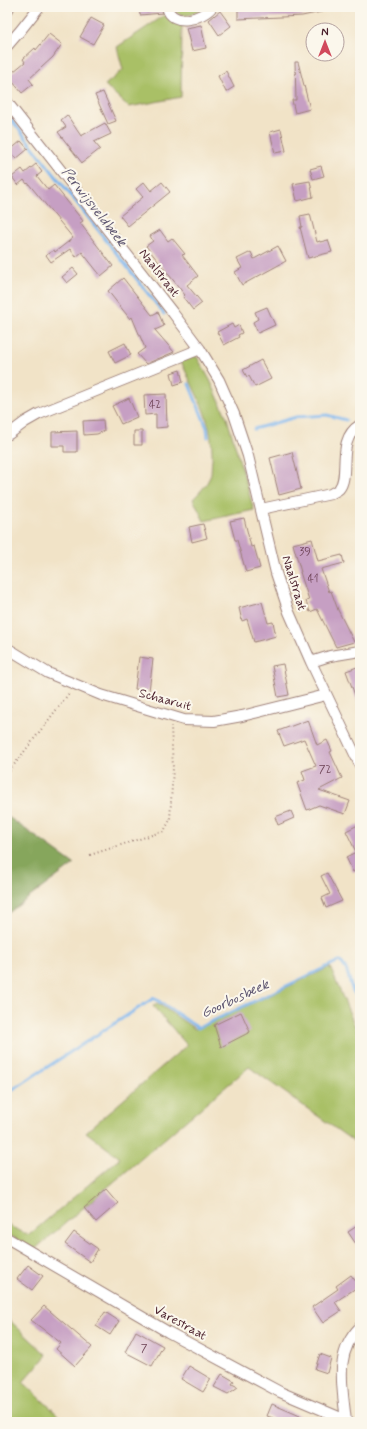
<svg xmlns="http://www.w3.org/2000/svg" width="367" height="1429" viewBox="0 0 367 1429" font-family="Mynerve,sans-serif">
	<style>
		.green { fill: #a9c066; stroke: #7a7048 }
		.forest { fill: #86a65b; stroke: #686243 }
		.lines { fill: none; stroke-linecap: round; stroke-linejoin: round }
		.stream { stroke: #7eb6ee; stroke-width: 3 }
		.building { fill: #c69fc3 }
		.minor-casing { stroke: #9e8179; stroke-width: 12 }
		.major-casing { stroke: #9e8179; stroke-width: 14 }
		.path { stroke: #9e8179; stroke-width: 2; stroke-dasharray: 1 3; stroke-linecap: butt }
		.minor { stroke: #fff; stroke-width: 10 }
		.major { stroke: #fff; stroke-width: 12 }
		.labels { text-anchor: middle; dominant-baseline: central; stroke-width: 4; stroke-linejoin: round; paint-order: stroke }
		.number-label { font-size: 11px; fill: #693f51 }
		.street-label { font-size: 13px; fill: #4a1f2b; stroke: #fbf7ec }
		.water-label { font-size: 14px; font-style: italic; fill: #5c546f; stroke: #fbf7ec }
	</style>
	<rect width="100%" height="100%" fill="#fbf7ec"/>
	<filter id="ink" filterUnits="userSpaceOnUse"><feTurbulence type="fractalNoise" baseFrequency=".025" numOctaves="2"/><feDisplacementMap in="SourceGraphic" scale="8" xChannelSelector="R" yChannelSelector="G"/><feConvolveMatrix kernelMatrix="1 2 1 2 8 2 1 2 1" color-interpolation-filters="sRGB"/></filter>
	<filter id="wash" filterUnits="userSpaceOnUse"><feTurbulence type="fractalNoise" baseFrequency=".012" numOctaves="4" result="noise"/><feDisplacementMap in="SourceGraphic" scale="16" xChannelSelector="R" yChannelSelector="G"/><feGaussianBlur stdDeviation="0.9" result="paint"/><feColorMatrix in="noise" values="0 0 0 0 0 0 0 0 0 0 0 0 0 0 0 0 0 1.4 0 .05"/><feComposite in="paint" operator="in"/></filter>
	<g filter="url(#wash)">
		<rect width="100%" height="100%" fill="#f1e3c7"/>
		<!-- green -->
		<path class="green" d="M 172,7 L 206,7 C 195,14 181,21 172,7 Z
			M 165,15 L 173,23 L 182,24 L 181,97 L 129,107 L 105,85 L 123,70 L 117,47 Z
			M 195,356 L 197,357 L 210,380 L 227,418 L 254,510 L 204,521 L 193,499 C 200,492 206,486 210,477 C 212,472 211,464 212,459 C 213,418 196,396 181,361 Z
			M 330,967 L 360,1038 L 360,1146 L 249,1067 L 35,1249 L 7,1234 L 7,1225 L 29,1235 L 120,1158 L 86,1132 L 187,1045 L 153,1006 L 157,1003 L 195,1029 L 212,1022 Z
			M 7,1318 L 47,1355 L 23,1382 L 58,1415 L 52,1422 L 7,1422 Z"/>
		<!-- forest -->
		<path class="forest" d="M 7,816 L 74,864 L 7,914 Z"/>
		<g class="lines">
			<!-- stream -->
			<path class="stream" d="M 7,114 L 164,314
				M 189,384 L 207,428 L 208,437
				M 254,429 L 296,417 L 327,415 L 346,420
				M 7,1093 L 154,998 L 198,1028 L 339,961 C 352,969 347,991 360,999"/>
		</g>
		<g id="blocks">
			<!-- building -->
			<path class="building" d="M 139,7 L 161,7 L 163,13 L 140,15 Z
				M 238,7 L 326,7 L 326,11 L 302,16 L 238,19 Z
				M 220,11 L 231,26 L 219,35 L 209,20 Z
				M 91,18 L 104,25 L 93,44 L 80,37 Z
				M 201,25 L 206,48 L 192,51 L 186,28 Z
				M 49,34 L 62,44 L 53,57 L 29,79 L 33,84 L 22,93 L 8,76 L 25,62 L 23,59 L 35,48 L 36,50 Z
				M 295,62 L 298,62 L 310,109 L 295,113 L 292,100 L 296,100 Z
				M 226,71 L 234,87 L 226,92 L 218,76 Z
				M 103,92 L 116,121 L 108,124 L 95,95 Z
				M 67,115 L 81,136 L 105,123 L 111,134 L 94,142 L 100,149 L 82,163 L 58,132 L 66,127 L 61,120 Z
				M 281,129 L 286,151 L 275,153 L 270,132 Z
				M 21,141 L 28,149 L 16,159 L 9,151 Z
				M 36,164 L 42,172 L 37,176 L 48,190 L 54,185 L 83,221 L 80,223 L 113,266 L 101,276 L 82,252 L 76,257 L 70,249 L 51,262 L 46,255 L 54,250 L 55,252 L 73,238 L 28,183 L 27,184 L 24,180 L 18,185 L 12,177 L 22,169 L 25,173 Z
				M 321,166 L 324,176 L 313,179 L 310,169 Z
				M 310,181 L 313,197 L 297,201 L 293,184 Z
				M 144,182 L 151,191 L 162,182 L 170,192 L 128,226 L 120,216 L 143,197 L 136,189 Z
				M 310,214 L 317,242 L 320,241 L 320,242 L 328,240 L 332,252 L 308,258 L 300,227 L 302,227 L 300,216 Z
				M 160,230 L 168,241 L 172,238 L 185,254 L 182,255 L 198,276 L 187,285 L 202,303 L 193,310 L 183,297 L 185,295 L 146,246 L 153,241 L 150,236 Z
				M 278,246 L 286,261 L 242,285 L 235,272 L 242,268 L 237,259 L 251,252 L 254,259 Z
				M 73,268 L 78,274 L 67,283 L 62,277 Z
				M 123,278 L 152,315 L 158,312 L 164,326 L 155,330 L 174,352 L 146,364 L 137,354 L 145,348 L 132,317 L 130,319 L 108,291 Z
				M 267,307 L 275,325 L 258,333 L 253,322 L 258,319 L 255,312 Z
				M 232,324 L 234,328 L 239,325 L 242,333 L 238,335 L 239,337 L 224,345 L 217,332 Z
				M 125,343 L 131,355 L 115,363 L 109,351 Z
				M 261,360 L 271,379 L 255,387 L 249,376 L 247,377 L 243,370 Z
				M 180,370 L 183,382 L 174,385 L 171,373 Z
				M 166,394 L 167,427 L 156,428 L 156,414 L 145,415 L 144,395 Z
				M 129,398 L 137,417 L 121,424 L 112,406 Z
				M 103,420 L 104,431 L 97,434 L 84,435 L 83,421 Z
				M 77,431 L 77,452 L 64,452 L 64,446 L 52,446 L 52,432 Z
				M 134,431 L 142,431 L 142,445 L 134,445 Z
				M 292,452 L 301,489 L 279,495 L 270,458 Z
				M 244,518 L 251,547 L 254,546 L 260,568 L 246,572 L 237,540 L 235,540 L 230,521 Z
				M 203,524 L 207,538 L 192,542 L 189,527 Z
				M 312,539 L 318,561 L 342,555 L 344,563 L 321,569 L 329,592 L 331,591 L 338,610 L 354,642 L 336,647 L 317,609 L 310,612 L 306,601 L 309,600 L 300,572 L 301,572 L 293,544 Z
				M 262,602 L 268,623 L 273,622 L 276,636 L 254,642 L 247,619 L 242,621 L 239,608 Z
				M 139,657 L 153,659 L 149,691 L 135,689 Z
				M 283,664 L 289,695 L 278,697 L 272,666 Z
				M 360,666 L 360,706 L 359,706 L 346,671 Z
				M 308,720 L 317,745 L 327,740 L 332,751 L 330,752 L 342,778 L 319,790 L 350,801 L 345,814 L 319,805 L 307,810 L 297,783 L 305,780 L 302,771 L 316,766 L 304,739 L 284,746 L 278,731 Z
				M 291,811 L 294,818 L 278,825 L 275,817 Z
				M 360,824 L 360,869 L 353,872 L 346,857 L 356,852 L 346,831 Z
				M 327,873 L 342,901 L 326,908 L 322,898 L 330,894 L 321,876 Z
				M 241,1012 L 250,1032 L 221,1047 L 214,1025 Z
				M 106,1189 L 118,1203 L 96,1222 L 84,1208 Z
				M 360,1224 L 360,1250 L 348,1232 Z
				M 74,1232 L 98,1249 L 90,1262 L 65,1244 Z
				M 28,1265 L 43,1276 L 32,1290 L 17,1279 Z
				M 351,1275 L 359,1286 L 335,1302 L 341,1311 L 323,1323 L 312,1307 L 338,1289 L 336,1286 Z
				M 44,1306 L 92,1347 L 75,1366 L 56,1349 L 61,1343 L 31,1320 Z
				M 105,1312 L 119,1321 L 110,1335 L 96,1326 Z
				M 136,1331 L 163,1346 L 152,1366 L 125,1352 Z
				M 320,1354 L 331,1358 L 327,1373 L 315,1369 Z
				M 189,1366 L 211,1379 L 203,1392 L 181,1379 Z
				M 222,1374 L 234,1381 L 232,1384 L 238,1387 L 228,1394 L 214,1387 Z
				M 272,1404 L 314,1422 L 271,1422 L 273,1418 L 267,1416 Z"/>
		</g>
	</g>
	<g filter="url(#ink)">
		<use href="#blocks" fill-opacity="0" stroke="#9e8179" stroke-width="1"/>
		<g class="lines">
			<!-- minor casing -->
			<g class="minor-casing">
				<path id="minor" d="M 167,7 C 172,28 202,19 212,7
					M 7,46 L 20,31 L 39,7
					M 7,102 L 173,313 L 200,349 L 219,380 L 234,414 L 248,456 L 276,573 L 289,612 L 311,662 L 360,765
					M 9,434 L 25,422 L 39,414 L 200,349
					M 261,509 L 331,494 C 333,492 337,491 339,489 C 351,475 335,440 360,425
					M 7,648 L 48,673 L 101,695 L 184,720 L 214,721 L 242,716 L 326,695
					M 311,662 L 330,656 L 360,651
					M 7,1238 L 168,1332 L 280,1392 L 346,1420
					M 346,1422 C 343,1388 333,1354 360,1327"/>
			</g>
			<!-- major casing -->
			<g class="major-casing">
				<path id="major" d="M 7,9 L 8,7"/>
			</g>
			<!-- path -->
			<path class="path" d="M 7,774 L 70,692
				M 90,855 L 164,831 L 170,820 L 173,768 L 171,726"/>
			<!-- minor -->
			<use href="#minor" class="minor"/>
			<!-- major -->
			<use href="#major" class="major"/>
		</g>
	</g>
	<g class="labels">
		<!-- number labels -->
		<g class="number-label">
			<text x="155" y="405">42</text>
			<text x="305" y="552">39</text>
			<text x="313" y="579">41</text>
			<text x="325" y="770">72</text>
			<text x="144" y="1349">7</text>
		</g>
		<!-- street labels -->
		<g class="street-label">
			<text transform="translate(159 273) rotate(52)">Naalstraat</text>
			<text transform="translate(294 583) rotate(73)">Naalstraat</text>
			<text transform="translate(165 700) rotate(15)">Schaaruit</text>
			<text transform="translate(180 1323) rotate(29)">Varestraat</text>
		</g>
		<!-- water labels -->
		<g class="water-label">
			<text transform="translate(94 207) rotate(52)">Perwijsveldbeek</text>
			<text transform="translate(235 999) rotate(-25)">Goorbosbeek</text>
		</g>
	</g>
	<!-- margin -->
	<rect width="367" height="1429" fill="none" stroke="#fbf7ec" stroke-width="24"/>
	<!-- north arrow -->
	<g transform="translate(325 42)"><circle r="19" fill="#fbf7ec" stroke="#b4a19f"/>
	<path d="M0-3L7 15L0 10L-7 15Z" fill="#d1495b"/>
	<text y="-6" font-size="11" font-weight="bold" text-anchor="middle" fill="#4a1f2b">N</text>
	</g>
</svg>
